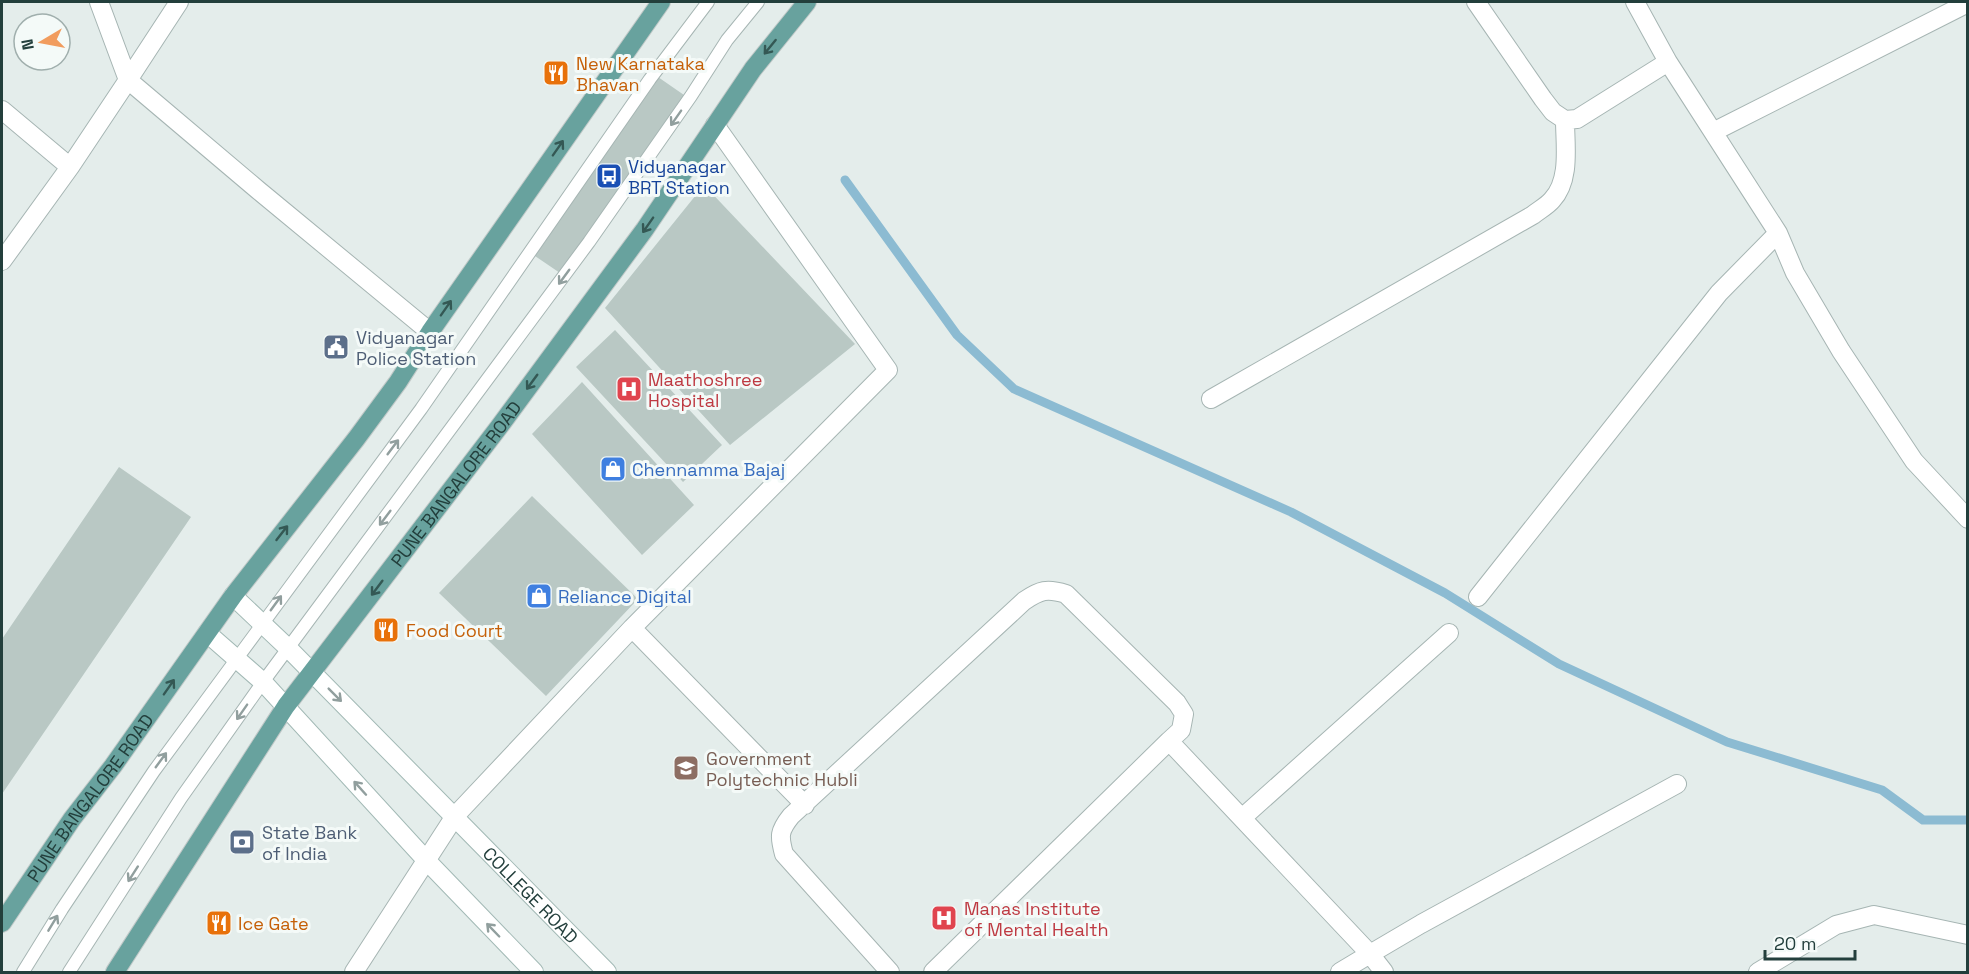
<svg xmlns="http://www.w3.org/2000/svg" width="1969" height="974" viewBox="0 0 1969 974" font-family="'Space Grotesk',sans-serif">
	<style>
		.lines { fill: none; stroke-linecap: round; stroke-linejoin: round }
		.stream { stroke: #8cbbd2; stroke-width: 9 }
		.building { fill: #b9c8c4 }
		.service-casing { stroke: #a6b5b3; stroke-width: 14 }
		.minor-casing { stroke: #a6b5b3; stroke-width: 20 }
		.secondary-casing { stroke: #a2b9b5; stroke-width: 20 }
		.primary-casing { stroke: #c1c9c8; stroke-width: 20 }
		.service { stroke: #fff; stroke-width: 12 }
		.minor { stroke: #fff; stroke-width: 18 }
		.secondary { stroke: #fff; stroke-width: 18 }
		.primary { stroke: #68a29e; stroke-width: 18 }
		.oneway { stroke: #345854 }
		.oneway2 { stroke: #919f9e }
		.labels { text-anchor: middle; dominant-baseline: central; stroke-width: 6; stroke-linejoin: round; paint-order: stroke }
		.food-label { font-size: 18px; fill: #c56008; stroke: #f4faf8; text-anchor: start }
		.transit-label { font-size: 18px; fill: #164399; stroke: #f4faf8; text-anchor: start }
		.service-label { font-size: 18px; fill: #4e5e75; stroke: #f4faf8; text-anchor: start }
		.health-label { font-size: 18px; fill: #be3a42; stroke: #f4faf8; text-anchor: start }
		.shop-label { font-size: 18px; fill: #366cbe; stroke: #f4faf8; text-anchor: start }
		.street-label { font-size: 18px; fill: #233f3c; stroke: #f4faf8 }
		.education-label { font-size: 18px; fill: #785e54; stroke: #f4faf8; text-anchor: start }
	</style>
	<rect width="100%" height="100%" fill="#e4edeb"/>
	<g class="lines">
		<!-- stream -->
		<path class="stream" d="M 845,180 L 957,335 L 1014,389 L 1291,512 L 1445,593 L 1559,664 L 1727,742 L 1882,790 L 1923,820 L 1968,820"/>
	</g>
	<!-- building -->
	<path class="building" d="M 658,77 L 684,95 L 560,273 L 535,256 Z
		M 704,185 L 855,344 L 730,445 L 605,308 Z
		M 615,330 L 722,445 L 683,482 L 576,367 Z
		M 582,382 L 694,505 L 642,555 L 532,434 Z
		M 119,467 L 191,517 L 2,794 L 2,639 Z
		M 532,496 L 638,599 L 546,696 L 439,593 Z"/>
	<g class="lines">
		<!-- service casing -->
		<g class="service-casing">
			<path id="service" d="M 23,972 L 62,909 L 154,771 L 421,409 L 650,79 L 708,2
				M 69,972 L 181,798 L 263,682 L 589,242 L 691,96 L 727,40 L 758,2"/>
		</g>
		<!-- minor casing -->
		<g class="minor-casing">
			<path id="minor" d="M 179,2 L 128,80 L 258,190 L 430,332
				M 1476,2 L 1543,99 L 1553,112 L 1565,120 L 1577,119 L 1668,62 L 1778,233 L 1795,273 L 1841,351 L 1914,461 L 1968,519
				M 1635,2 L 1668,62
				M 2,110 L 70,167 L 2,261
				M 1713,132 L 1968,3
				M 70,167 L 128,80 L 99,2
				M 1211,399 L 1533,215 C 1539,210 1547,206 1552,200 C 1571,180 1565,145 1565,120
				M 1478,597 L 1719,293 L 1778,233
				M 632,628 L 805,805
				M 1242,818 L 1449,633
				M 354,972 L 455,816 L 632,628 L 888,370 L 715,125
				M 890,972 L 784,854 C 779,836 779,831 791,816 L 1024,601 C 1040,590 1047,588 1066,594 L 1177,703 L 1184,714 L 1181,730 L 1169,741
				M 933,972 L 1169,741 L 1370,954 L 1421,924 L 1677,784
				M 1340,972 L 1370,954 L 1384,972
				M 1758,972 L 1836,925 L 1874,915 L 1968,935"/>
		</g>
		<!-- secondary casing -->
		<g class="secondary-casing">
			<g id="secondary">
				<path id="s1" d="M 233,596 L 288,648 L 607,972"/>
				<path d="M 207,633 L 263,682 L 426,860 L 534,972"/>
			</g>
		</g>
		<!-- primary casing -->
		<g class="primary-casing">
			<g id="primary">
				<path id="s2" d="M 2,923 L 72,819 L 113,766 L 233,596 L 356,439 L 398,382 L 430,332 L 661,2"/>
				<path id="s3" d="M 115,972 L 286,706 L 499,427 L 645,229 L 753,69 L 807,2"/>
			</g>
		</g>
		<!-- service -->
		<use href="#service" class="service"/>
		<!-- minor -->
		<use href="#minor" class="minor"/>
		<!-- secondary -->
		<use href="#secondary" class="secondary"/>
		<!-- primary -->
		<use href="#primary" class="primary"/>
	</g>
	<!-- one-way arrows -->
	<defs><path id="oneway-shaft" d="M-6 0H5M1.5-3L5.5 0L1.5 3" fill="none" stroke-width="1.6" stroke-linecap="round" stroke-linejoin="round" transform="scale(1.5)"/></defs>
	<g class="oneway">
		<use href="#oneway-shaft" transform="translate(770 47) rotate(129)"/>
		<use href="#oneway-shaft" transform="translate(558 148) rotate(-55)"/>
		<use href="#oneway-shaft" transform="translate(648 225) rotate(125)"/>
		<use href="#oneway-shaft" transform="translate(446 308) rotate(-55)"/>
		<use href="#oneway-shaft" transform="translate(532 382) rotate(126)"/>
		<use href="#oneway-shaft" transform="translate(282 533) rotate(-52)"/>
		<use href="#oneway-shaft" transform="translate(377 588) rotate(127)"/>
		<use href="#oneway-shaft" transform="translate(169 687) rotate(-55)"/>
	</g>
	<g class="oneway2">
		<use href="#oneway-shaft" transform="translate(676 118) rotate(125)"/>
		<use href="#oneway-shaft" transform="translate(564 277) rotate(126)"/>
		<use href="#oneway-shaft" transform="translate(393 447) rotate(-53)"/>
		<use href="#oneway-shaft" transform="translate(385 518) rotate(127)"/>
		<use href="#oneway-shaft" transform="translate(276 603) rotate(-54)"/>
		<use href="#oneway-shaft" transform="translate(335 695) rotate(45)"/>
		<use href="#oneway-shaft" transform="translate(242 712) rotate(125)"/>
		<use href="#oneway-shaft" transform="translate(161 760) rotate(-54)"/>
		<use href="#oneway-shaft" transform="translate(360 788) rotate(-132)"/>
		<use href="#oneway-shaft" transform="translate(133 874) rotate(123)"/>
		<use href="#oneway-shaft" transform="translate(53 923) rotate(-59)"/>
		<use href="#oneway-shaft" transform="translate(493 930) rotate(-134)"/>
	</g>
	<!-- icons -->
	<defs>
		<g id="restaurant-square" transform="scale(1.35)"><rect x="-9" y="-9" width="18" height="18" rx="4" fill="#e8710a" stroke="#f4faf8"/><path d="M-5-6h1v4h1v-4h1v4h1v-4h1v5L-1.5 .5V6h-2V.5L-5-1ZM5-6V6H3V1.5H1.5Q1.5-4 5-6Z" fill="#fff"/></g>
		<g id="bus-square" transform="scale(1.35)"><rect x="-9" y="-9" width="18" height="18" rx="4" fill="#1a4fb4" stroke="#f4faf8"/><path d="M-5-6H5V4H4V6H2V4H-2V6H-4V4H-5ZM-3.5-4V0h7V-4ZM-3.5 1.2v1.5H-2V1.2ZM2 1.2v1.5H3.5V1.2Z" fill="#fff"/></g>
		<g id="civic-square" transform="scale(1.35)"><rect x="-9" y="-9" width="18" height="18" rx="4" fill="#5c6f8a" stroke="#f4faf8"/><path d="M-.6-6.5H3V-4.5H.6V-3L4-1V1h2V6H-6V1h2V-1L-.6-3ZM-1.2 2.5V6h2.4V2.5Z" fill="#fff"/></g>
		<g id="hospital-square" transform="scale(1.35)"><rect x="-9" y="-9" width="18" height="18" rx="4" fill="#e0444e" stroke="#f4faf8"/><path d="M-5-5h3v3.5h4V-5h3V5h-3V1.5h-4V5h-3Z" fill="#fff"/></g>
		<g id="shop-square" transform="scale(1.35)"><rect x="-9" y="-9" width="18" height="18" rx="4" fill="#3f7fe0" stroke="#f4faf8"/><path d="M-5-2.5h2.3a2.7 3.5 0 0 1 5.4 0H5L5.5 6h-11ZM-1.5-2.5h3a1.5 2.3 0 0 0-3 0Z" fill="#fff"/></g>
		<g id="university-square" transform="scale(1.35)"><rect x="-9" y="-9" width="18" height="18" rx="4" fill="#8d6e63" stroke="#f4faf8"/><path d="M0-5L7-2L0 1L-7-2ZM-4 1L0 2.5L4 1V4Q0 6-4 4Z" fill="#fff"/></g>
		<g id="bank-square" transform="scale(1.35)"><rect x="-9" y="-9" width="18" height="18" rx="4" fill="#5c6f8a" stroke="#f4faf8"/><path d="M-6-4H6V4H-6ZM0-2.3a2.3 2.3 0 1 0 0 4.6a2.3 2.3 0 1 0 0-4.6Z" fill="#fff"/></g>
	</defs>
	<g fill-rule="evenodd">
		<use href="#restaurant-square" x="556" y="73"/>
		<use href="#bus-square" x="609" y="176"/>
		<use href="#civic-square" x="336" y="347"/>
		<use href="#hospital-square" x="629" y="389"/>
		<use href="#shop-square" x="613" y="469"/>
		<use href="#shop-square" x="539" y="596"/>
		<use href="#restaurant-square" x="386" y="630"/>
		<use href="#university-square" x="686" y="768"/>
		<use href="#bank-square" x="242" y="842"/>
		<use href="#hospital-square" x="944" y="918"/>
		<use href="#restaurant-square" x="219" y="923"/>
	</g>
	<g class="labels">
		<!-- food labels -->
		<g class="food-label">
			<text x="576" y="63">New Karnataka<tspan x="576" dy="21">Bhavan</tspan></text>
			<text x="406" y="630">Food Court</text>
			<text x="238" y="923">Ice Gate</text>
		</g>
		<!-- transit labels -->
		<g class="transit-label">
			<text x="628" y="166">Vidyanagar<tspan x="628" dy="21">BRT Station</tspan></text>
		</g>
		<!-- service labels -->
		<g class="service-label">
			<text x="356" y="337">Vidyanagar<tspan x="356" dy="21">Police Station</tspan></text>
			<text x="262" y="832">State Bank<tspan x="262" dy="21">of India</tspan></text>
		</g>
		<!-- health labels -->
		<g class="health-label">
			<text x="648" y="379">Maathoshree<tspan x="648" dy="21">Hospital</tspan></text>
			<text x="964" y="908">Manas Institute<tspan x="964" dy="21">of Mental Health</tspan></text>
		</g>
		<!-- shop labels -->
		<g class="shop-label">
			<text x="632" y="469">Chennamma Bajaj</text>
			<text x="558" y="596">Reliance Digital</text>
		</g>
		<!-- street labels -->
		<g class="street-label">
			<text stroke="none"><textPath href="#s3" startOffset="596">PUNE BANGALORE ROAD</textPath></text>
			<text stroke="none"><textPath href="#s2" startOffset="153">PUNE BANGALORE ROAD</textPath></text>
			<text stroke="none"><textPath href="#s1" startOffset="422">COLLEGE ROAD</textPath></text>
		</g>
		<!-- education labels -->
		<g class="education-label">
			<text x="706" y="758">Government<tspan x="706" dy="21">Polytechnic Hubli</tspan></text>
		</g>
	</g>
	<!-- border -->
	<rect width="1969" height="974" fill="none" stroke="#233f3c" stroke-width="6"/>
	<!-- north arrow -->
	<g transform="translate(42 42) rotate(260)"><circle r="28" fill="#f4faf8" stroke="#a0afad" stroke-width="1.5"/>
	<path d="M0-4.5L10 22L0 15L-10 22Z" fill="#f19c5e"/>
	<text y="-9" font-size="16" font-weight="bold" text-anchor="middle" fill="#233f3c">N</text>
	</g>
	<!-- scale -->
	<path d="M1765 950v9h90v-9" fill="none" stroke="#233f3c" stroke-width="3"/>
	<text x="1774" y="950" font-size="18" fill="#233f3c" stroke="#f4faf8" stroke-width="4.5" paint-order="stroke">20 m</text>
</svg>
